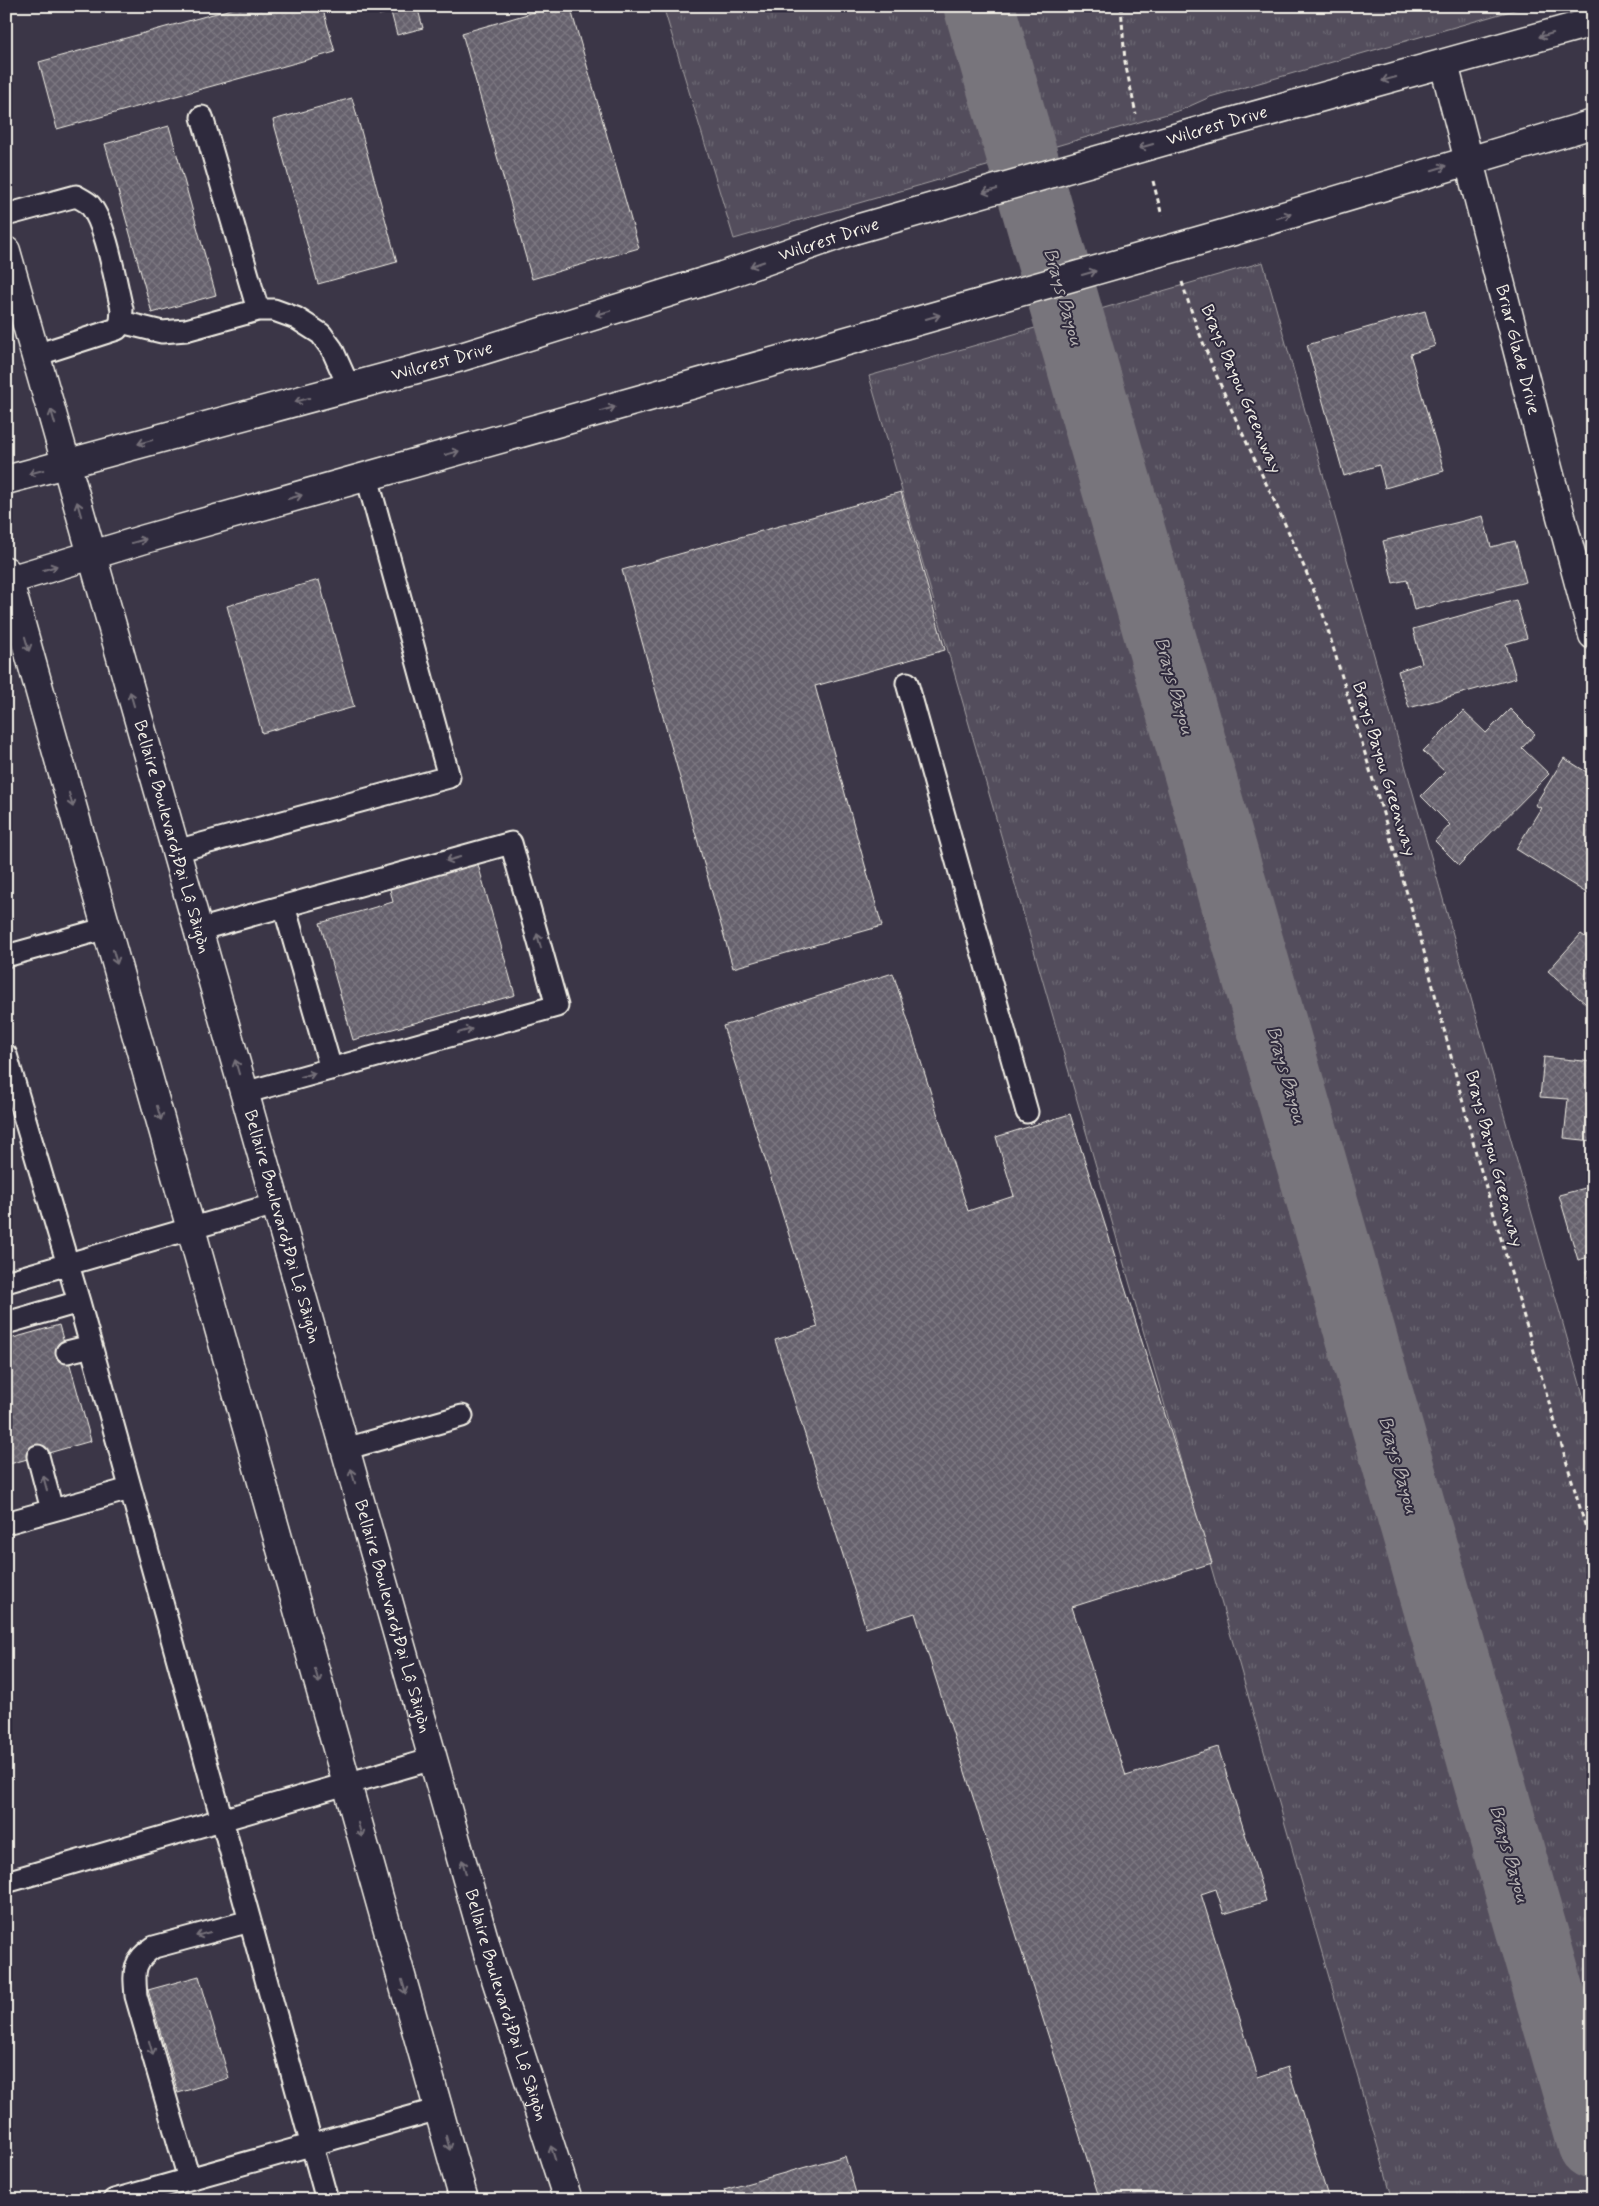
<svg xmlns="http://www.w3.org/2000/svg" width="1599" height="2206" viewBox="0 0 1599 2206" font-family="Mynerve,sans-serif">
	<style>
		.grass { fill: url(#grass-tufts); stroke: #a4a0a2 }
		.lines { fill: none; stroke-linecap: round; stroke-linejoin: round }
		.river { stroke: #78747b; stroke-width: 71 }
		.building { fill: url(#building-cross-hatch); stroke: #f4f1e8 }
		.lane-casing { stroke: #f4f1e8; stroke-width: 25 }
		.street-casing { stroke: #f4f1e8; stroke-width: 31 }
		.secondary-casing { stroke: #f4f1e8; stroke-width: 31 }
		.primary-casing { stroke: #f4f1e8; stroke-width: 31 }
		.path { stroke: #f4f1e8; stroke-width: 3; stroke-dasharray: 5 4; stroke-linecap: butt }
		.lane { stroke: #2f2a3d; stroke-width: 21 }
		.street { stroke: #2f2a3d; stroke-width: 28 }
		.secondary { stroke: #2f2a3d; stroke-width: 28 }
		.primary { stroke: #2f2a3d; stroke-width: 28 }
		.secondary-bridge-casing { stroke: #f4f1e8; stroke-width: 31; stroke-linecap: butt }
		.secondary-bridge { stroke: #2f2a3d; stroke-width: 28 }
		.oneway { stroke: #747079 }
		.labels { text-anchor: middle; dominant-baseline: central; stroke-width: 4; stroke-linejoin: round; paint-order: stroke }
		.street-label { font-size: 18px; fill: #f4f1e8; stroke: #2f2a3d }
		.water-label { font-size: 19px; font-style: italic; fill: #b6b2b2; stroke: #2f2a3d }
	</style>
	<defs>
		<pattern id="grass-tufts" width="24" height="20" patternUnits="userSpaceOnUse" patternTransform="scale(1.25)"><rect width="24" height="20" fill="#534e5c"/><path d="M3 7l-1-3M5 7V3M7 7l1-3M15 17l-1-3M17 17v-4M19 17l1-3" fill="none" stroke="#6c6873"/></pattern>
		<pattern id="building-cross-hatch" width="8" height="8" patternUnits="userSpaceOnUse" patternTransform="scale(1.25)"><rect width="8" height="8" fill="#65616c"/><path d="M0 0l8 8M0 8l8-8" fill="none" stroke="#7c7881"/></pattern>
	</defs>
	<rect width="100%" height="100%" fill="#3b3647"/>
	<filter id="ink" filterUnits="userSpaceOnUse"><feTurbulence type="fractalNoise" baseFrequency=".02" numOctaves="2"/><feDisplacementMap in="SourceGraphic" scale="10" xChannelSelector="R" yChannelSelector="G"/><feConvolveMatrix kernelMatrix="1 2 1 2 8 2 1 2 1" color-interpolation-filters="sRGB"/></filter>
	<g filter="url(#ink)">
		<!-- grass -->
		<path class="grass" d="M 663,6 L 1528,6 L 1210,97 L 1181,110 L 734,239 Z
			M 1263,262 L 1593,1430 L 1593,2200 L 1393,2200 L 869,376 Z"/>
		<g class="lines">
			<!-- river -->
			<path class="river" d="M 979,6 L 1593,2144"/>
		</g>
		<!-- building -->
		<path class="building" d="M 242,6 L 322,6 L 335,52 L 57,129 L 39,62 Z
			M 377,6 L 417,6 L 423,28 L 397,35 L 391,12 L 379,15 Z
			M 555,6 L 570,6 L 639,248 L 532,279 L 462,33 Z
			M 352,98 L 397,262 L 318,284 L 273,120 Z
			M 169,126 L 216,295 L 152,313 L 105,144 Z
			M 1425,311 L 1435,346 L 1410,354 L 1444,471 L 1385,488 L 1379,465 L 1344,476 L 1307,345 Z
			M 901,492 L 945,650 L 815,686 L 882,926 L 733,968 L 622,570 Z
			M 1483,516 L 1491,547 L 1515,541 L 1526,582 L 1414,610 L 1407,580 L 1393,583 L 1383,541 Z
			M 319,580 L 354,707 L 262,733 L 227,606 Z
			M 1516,600 L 1527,638 L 1506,644 L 1516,678 L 1409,708 L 1398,671 L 1422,663 L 1413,629 Z
			M 1510,709 L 1535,734 L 1522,748 L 1549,774 L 1459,865 L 1435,841 L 1450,825 L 1421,796 L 1445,772 L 1423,751 L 1463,711 L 1486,733 Z
			M 1564,758 L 1593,776 L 1593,886 L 1588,894 L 1516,849 L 1541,808 L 1535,805 Z
			M 477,861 L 515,995 L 353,1040 L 320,923 L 393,902 L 389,885 Z
			M 1593,933 L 1593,1010 L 1548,971 L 1581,934 L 1588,939 Z
			M 893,973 L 968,1211 L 1014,1196 L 996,1137 L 1070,1114 L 1212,1563 L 1072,1607 L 1126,1776 L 1218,1747 L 1266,1901 L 1224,1914 L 1216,1889 L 1201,1894 L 1258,2077 L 1288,2067 L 1329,2200 L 1100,2200 L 915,1613 L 866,1628 L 775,1340 L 818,1327 L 723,1026 Z
			M 1544,1057 L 1593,1062 L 1593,1141 L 1564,1138 L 1568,1099 L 1540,1097 Z
			M 1593,1186 L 1593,1256 L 1578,1260 L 1559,1195 Z
			M 1593,1269 L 1593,1297 L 1586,1271 Z
			M 59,1325 L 91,1441 L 6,1465 L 6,1340 Z
			M 199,1976 L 229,2078 L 178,2093 L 148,1990 Z
			M 845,2156 L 858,2200 L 727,2200 L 724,2190 Z"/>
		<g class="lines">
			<!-- lane casing -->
			<g class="lane-casing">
				<path id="lane" d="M 202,117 L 258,310
					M 6,215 L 76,196 C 81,199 86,201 90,205 C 107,226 115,281 122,309 L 121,322 L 117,329 L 36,355
					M 121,322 L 162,332 L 186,330 L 258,310 L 274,310 L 296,318 L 321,334 L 332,349 L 349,387
					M 907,683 L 1027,1112
					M 176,851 L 449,777 L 367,477
					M 284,906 L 331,1069
					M 198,930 L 511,843 L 557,1006 L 244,1093
					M 6,956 L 107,928
					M 6,1055 L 79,1302 L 327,2200
					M 6,1282 L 276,1204
					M 6,1323 L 79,1302
					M 67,1352 L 91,1346
					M 345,1449 L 462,1416
					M 38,1456 L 52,1510
					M 6,1523 L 130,1489
					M 6,1882 L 433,1759
					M 189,2179 L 136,1996 C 134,1972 132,1961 154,1947 L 250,1921
					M 114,2200 L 439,2109"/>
			</g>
			<!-- street casing -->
			<g class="street-casing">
				<g id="street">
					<path id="s1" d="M 1444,64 L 1549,472 L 1593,635"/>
				</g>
			</g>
			<!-- secondary casing -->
			<g class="secondary-casing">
				<g id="secondary">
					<path d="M 1210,128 L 1593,22"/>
					<path d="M 1237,230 L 1593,124"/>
					<path id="s2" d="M 6,480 L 461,357 L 722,276 L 853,230"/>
					<path d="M 6,581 L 145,539 L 886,330"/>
				</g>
			</g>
			<!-- primary casing -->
			<g class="primary-casing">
				<g id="primary">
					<path id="s3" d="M 6,251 L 491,1964 L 568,2200"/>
					<path d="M 6,571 L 464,2200"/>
				</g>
			</g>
			<!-- path -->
			<path class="path" d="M 1121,6 L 1125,62 L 1136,114
				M 1153,181 L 1162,216
				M 1182,282 C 1217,398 1282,503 1324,617 L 1421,940 L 1477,1157 L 1593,1552"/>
			<!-- lane -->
			<use href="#lane" class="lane"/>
			<!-- street -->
			<use href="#street" class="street"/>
			<!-- secondary -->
			<use href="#secondary" class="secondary"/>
			<!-- primary -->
			<use href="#primary" class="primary"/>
			<!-- secondary-bridge casing -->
			<g class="secondary-bridge-casing">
				<path id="secondary-bridge" d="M 853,230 L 1210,128
					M 886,330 L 1237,230"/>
			</g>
			<!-- secondary-bridge -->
			<use href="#secondary-bridge" class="secondary-bridge"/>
		</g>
		<!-- one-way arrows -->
		<defs><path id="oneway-shaft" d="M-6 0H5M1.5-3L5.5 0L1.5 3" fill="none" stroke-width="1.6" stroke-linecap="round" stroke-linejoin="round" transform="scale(1.25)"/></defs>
		<g class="oneway">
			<use href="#oneway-shaft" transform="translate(1546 35) rotate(164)"/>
			<use href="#oneway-shaft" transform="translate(1389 79) rotate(165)"/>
			<use href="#oneway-shaft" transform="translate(1146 146) rotate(164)"/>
			<use href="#oneway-shaft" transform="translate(1439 168) rotate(-17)"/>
			<use href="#oneway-shaft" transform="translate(990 191) rotate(164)"/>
			<use href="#oneway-shaft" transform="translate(1284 216) rotate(-17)"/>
			<use href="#oneway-shaft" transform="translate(757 264) rotate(161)"/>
			<use href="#oneway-shaft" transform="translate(1089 273) rotate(-16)"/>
			<use href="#oneway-shaft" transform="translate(603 313) rotate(163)"/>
			<use href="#oneway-shaft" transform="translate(933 317) rotate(-16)"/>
			<use href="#oneway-shaft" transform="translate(302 400) rotate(165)"/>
			<use href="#oneway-shaft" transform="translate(608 409) rotate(-16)"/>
			<use href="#oneway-shaft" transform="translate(53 417) rotate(-106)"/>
			<use href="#oneway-shaft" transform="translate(145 442) rotate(165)"/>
			<use href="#oneway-shaft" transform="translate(452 453) rotate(-16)"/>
			<use href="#oneway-shaft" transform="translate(36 472) rotate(165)"/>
			<use href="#oneway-shaft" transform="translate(295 497) rotate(-16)"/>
			<use href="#oneway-shaft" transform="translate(79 509) rotate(-106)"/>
			<use href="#oneway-shaft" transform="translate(139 541) rotate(-16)"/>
			<use href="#oneway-shaft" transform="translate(50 568) rotate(-17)"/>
			<use href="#oneway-shaft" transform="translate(27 644) rotate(74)"/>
			<use href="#oneway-shaft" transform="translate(132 699) rotate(-106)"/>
			<use href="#oneway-shaft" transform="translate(71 800) rotate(74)"/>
			<use href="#oneway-shaft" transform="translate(453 859) rotate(164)"/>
			<use href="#oneway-shaft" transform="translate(539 941) rotate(-106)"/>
			<use href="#oneway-shaft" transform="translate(115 957) rotate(74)"/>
			<use href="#oneway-shaft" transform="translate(465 1031) rotate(-16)"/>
			<use href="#oneway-shaft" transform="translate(237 1067) rotate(-106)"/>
			<use href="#oneway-shaft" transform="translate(308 1075) rotate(-16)"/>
			<use href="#oneway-shaft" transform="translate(159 1113) rotate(74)"/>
			<use href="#oneway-shaft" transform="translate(353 1476) rotate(-106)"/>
			<use href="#oneway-shaft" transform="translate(45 1483) rotate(-105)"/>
			<use href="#oneway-shaft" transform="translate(317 1676) rotate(74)"/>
			<use href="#oneway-shaft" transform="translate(360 1830) rotate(74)"/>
			<use href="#oneway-shaft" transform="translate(464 1867) rotate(-106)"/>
			<use href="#oneway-shaft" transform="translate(203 1934) rotate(165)"/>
			<use href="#oneway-shaft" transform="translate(404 1987) rotate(74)"/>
			<use href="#oneway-shaft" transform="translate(151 2048) rotate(74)"/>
			<use href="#oneway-shaft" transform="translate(448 2143) rotate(74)"/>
			<use href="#oneway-shaft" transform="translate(553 2153) rotate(-108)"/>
		</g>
	</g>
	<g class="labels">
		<!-- street labels -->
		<g class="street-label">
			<text transform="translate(1217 126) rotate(-16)">Wilcrest Drive</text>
			<text transform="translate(829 240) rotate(-18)">Wilcrest Drive</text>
			<text stroke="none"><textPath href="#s1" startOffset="295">Briar Glade Drive</textPath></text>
			<text stroke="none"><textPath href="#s2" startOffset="452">Wilcrest Drive</textPath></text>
			<text transform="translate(1241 389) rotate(67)">Brays Bayou Greenway</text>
			<text transform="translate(1384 769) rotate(73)">Brays Bayou Greenway</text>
			<text stroke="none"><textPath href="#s3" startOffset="609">Bellaire Boulevard;Đại Lộ Sàigòn</textPath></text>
			<text transform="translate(1494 1159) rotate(75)">Brays Bayou Greenway</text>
			<text stroke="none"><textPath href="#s3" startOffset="1014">Bellaire Boulevard;Đại Lộ Sàigòn</textPath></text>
			<text stroke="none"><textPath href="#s3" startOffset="1419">Bellaire Boulevard;Đại Lộ Sàigòn</textPath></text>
			<text stroke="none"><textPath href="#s3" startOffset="1824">Bellaire Boulevard;Đại Lộ Sàigòn</textPath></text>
		</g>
		<!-- water labels -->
		<g class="water-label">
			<text transform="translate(1063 297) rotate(74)">Brays Bayou</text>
			<text transform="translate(1174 686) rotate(74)">Brays Bayou</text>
			<text transform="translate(1286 1075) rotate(74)">Brays Bayou</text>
			<text transform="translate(1398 1465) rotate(74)">Brays Bayou</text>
			<text transform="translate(1509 1854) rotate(74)">Brays Bayou</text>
		</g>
	</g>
	<!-- margin -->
	<rect width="1599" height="2206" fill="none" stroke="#2f2a3d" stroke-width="25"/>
	<rect x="12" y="12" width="1574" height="2181" fill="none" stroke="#f4f1e8" stroke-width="2" filter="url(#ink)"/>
</svg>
